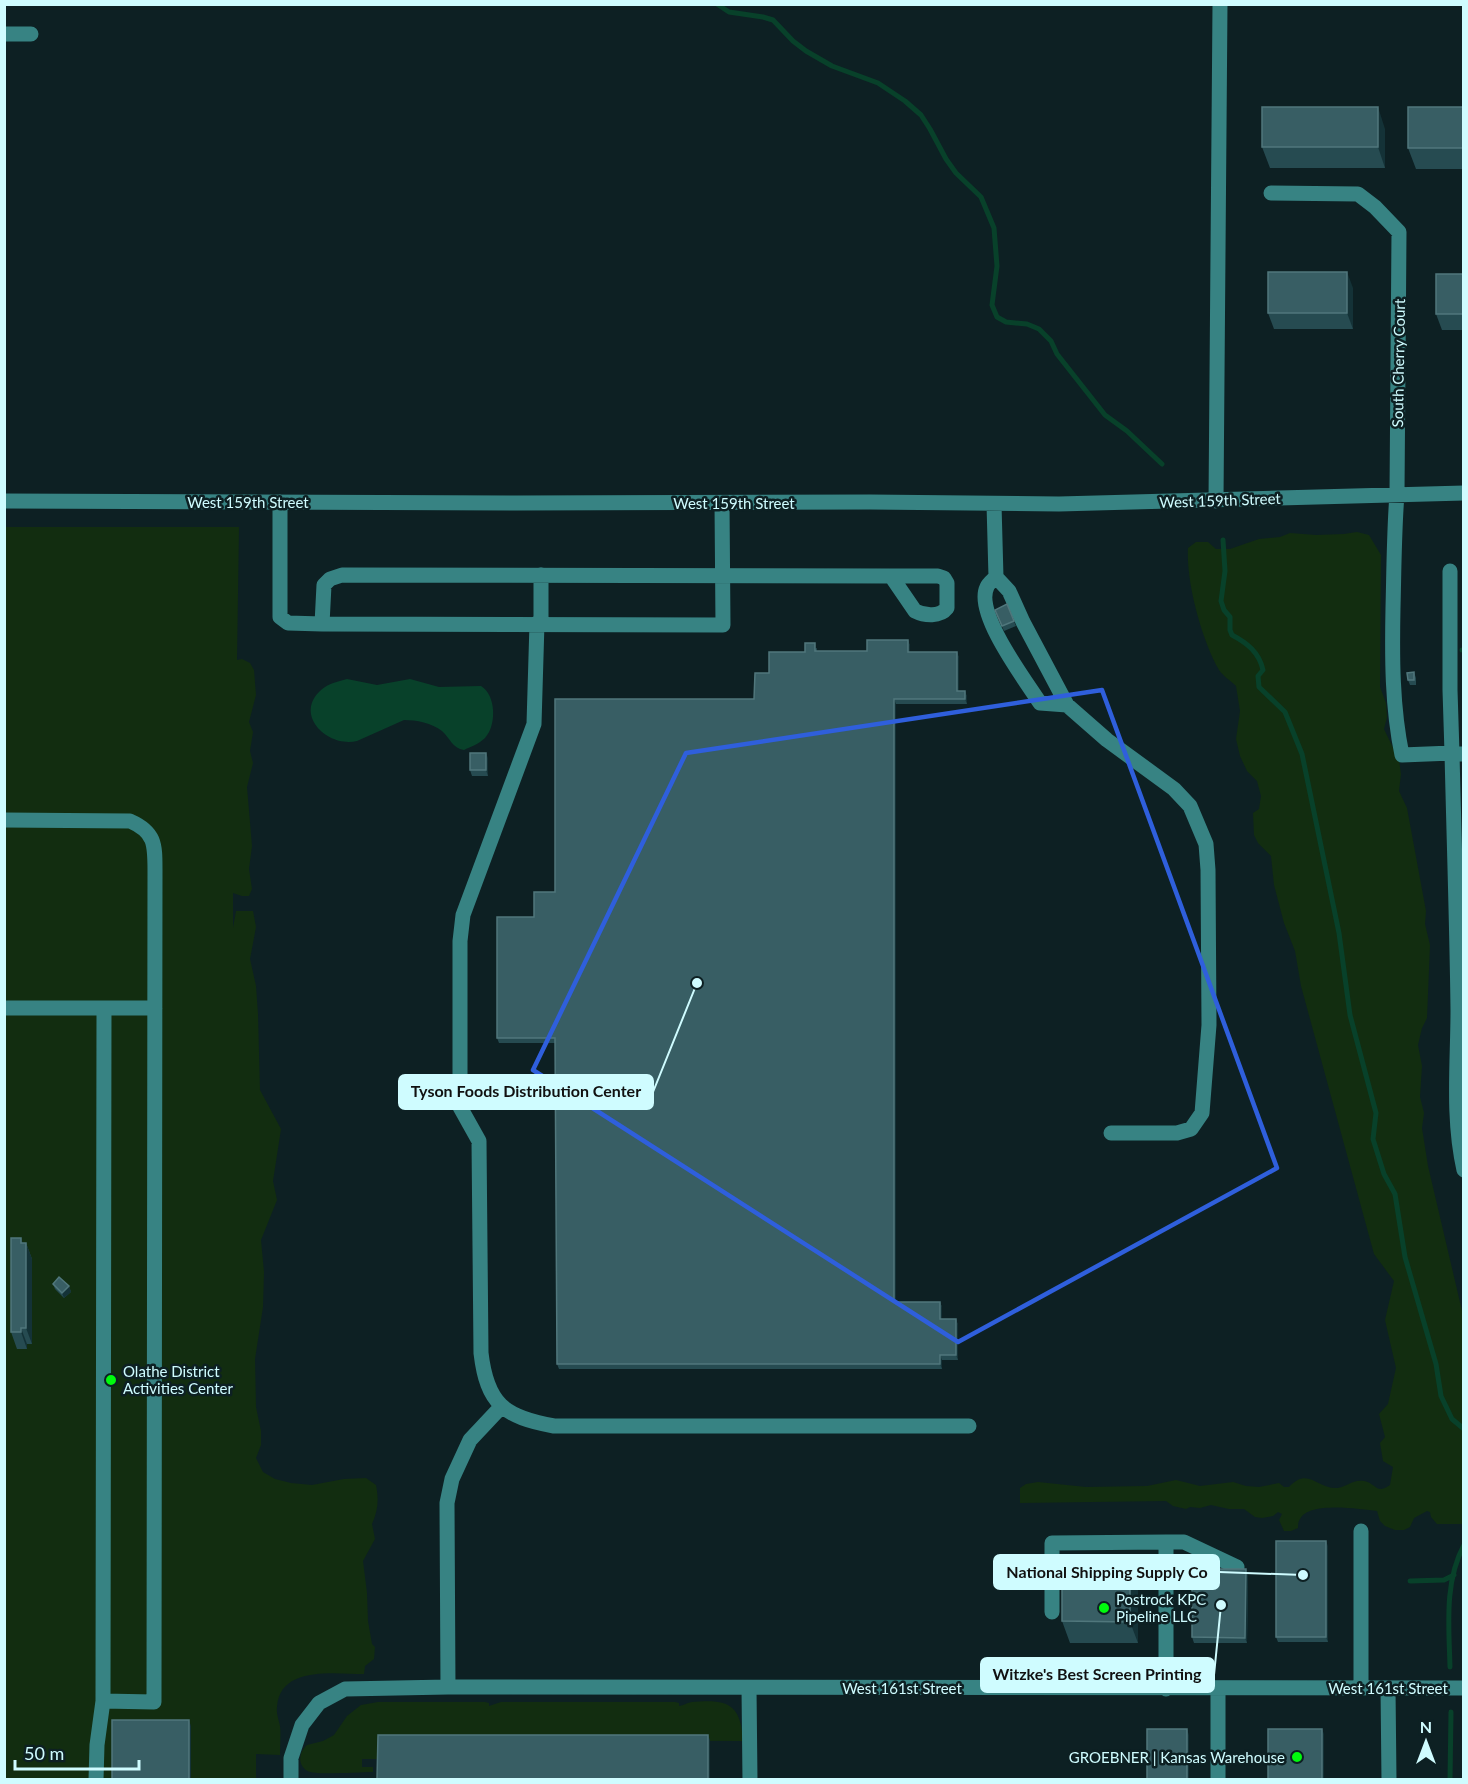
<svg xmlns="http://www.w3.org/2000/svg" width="1468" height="1784" viewBox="0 0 1468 1784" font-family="Lato,sans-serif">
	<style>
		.green { fill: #122d10 }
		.water { fill: #08412a }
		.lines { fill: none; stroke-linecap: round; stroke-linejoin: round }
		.stream { stroke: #08412a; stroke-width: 5 }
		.minor { stroke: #378383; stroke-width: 15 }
		.wall { fill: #264b51 }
		.shaded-wall { fill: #143237 }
		.building { fill: #385e64; stroke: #50777c; stroke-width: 1.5 }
		.marked { fill: none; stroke: #2f5fdc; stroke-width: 4.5; stroke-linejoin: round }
		.poi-dot { fill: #00fa0d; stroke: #0d2023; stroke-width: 2 }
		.labels { text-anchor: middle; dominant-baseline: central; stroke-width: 5; stroke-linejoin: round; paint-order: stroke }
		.street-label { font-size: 15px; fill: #cffcff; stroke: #0d2023 }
		.poi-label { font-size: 15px; fill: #cffcff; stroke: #0d2023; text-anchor: start }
		.leader { fill: none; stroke: #cffcff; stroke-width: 2 }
		.callout-dot { fill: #cffcff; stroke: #0d2023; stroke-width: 2 }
		.callout { fill: #cffcff; stroke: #cffcff; stroke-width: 2 }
		.callout-label { font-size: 16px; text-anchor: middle; font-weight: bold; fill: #111 }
	</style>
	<rect width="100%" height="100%" fill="#0d2023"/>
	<!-- green -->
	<path class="green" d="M 5,527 L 239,527 L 237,660 L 242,659 L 250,663 L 254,670 L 256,695 L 249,722 L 253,732 L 250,751 L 253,763 L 247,787 L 252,846 L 249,869 L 252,889 L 249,896 L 242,896 L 233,893 L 233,928 L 236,911 L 253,911 L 256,927 L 250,959 L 256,986 L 258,1014 L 260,1090 L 281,1129 L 273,1181 L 277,1200 L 261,1240 L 264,1272 L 263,1307 L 255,1359 L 256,1407 L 261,1431 L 261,1445 L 256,1458 L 263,1472 L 275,1479 L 291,1483 L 312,1485 L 344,1479 L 366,1478 L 376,1485 C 379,1500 378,1510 372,1524 L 375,1539 L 363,1561 L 367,1593 L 368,1621 L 372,1644 L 375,1647 L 374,1659 L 365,1666 L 364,1674 C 335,1674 280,1665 277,1707 C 276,1714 279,1720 280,1726 C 281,1735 280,1745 280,1755 L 256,1754 L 256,1779 L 5,1780 Z
		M 1357,532 L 1369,535 L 1381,555 L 1380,687 L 1386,703 L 1387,717 L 1384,729 L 1399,760 L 1401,774 L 1399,791 L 1407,808 L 1426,911 L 1425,924 L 1430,945 L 1427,1018 L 1422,1028 L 1418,1045 L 1422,1066 L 1420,1097 L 1424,1113 L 1422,1128 L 1428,1166 L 1463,1315 L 1463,1524 L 1437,1524 L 1431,1517 L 1430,1512 L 1427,1511 L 1414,1518 L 1410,1527 L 1404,1530 L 1395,1530 L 1385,1526 L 1380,1521 L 1377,1511 C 1360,1509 1309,1501 1300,1519 C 1298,1522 1298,1525 1298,1528 L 1291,1531 L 1284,1531 L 1279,1520 L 1282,1514 L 1278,1512 L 1273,1516 L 1262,1518 L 1255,1517 L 1244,1509 L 1229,1509 L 1211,1505 L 1200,1508 L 1190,1507 L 1186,1509 L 1173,1506 L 1166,1501 L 1020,1503 L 1020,1488 L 1026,1484 L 1038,1482 L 1086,1487 L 1147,1486 L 1176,1480 L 1200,1486 L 1233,1482 L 1246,1486 L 1259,1487 L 1279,1483 L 1284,1487 L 1289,1487 C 1308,1466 1317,1489 1337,1488 C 1347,1487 1353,1479 1364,1481 C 1376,1483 1376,1495 1390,1485 L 1393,1467 L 1383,1461 L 1380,1443 L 1385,1437 L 1379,1414 L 1388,1404 L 1396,1368 L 1385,1320 L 1394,1281 L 1374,1254 L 1301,986 L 1295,951 L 1284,923 L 1274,885 L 1271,856 L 1258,843 L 1254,835 L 1253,813 L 1259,809 L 1261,796 L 1257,781 L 1247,771 L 1240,756 L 1236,739 L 1240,711 L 1236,686 C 1231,681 1223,676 1219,670 C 1202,640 1186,583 1188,548 L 1196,542 L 1208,542 L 1216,549 L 1230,549 L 1259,539 L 1280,537 L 1290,533 L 1316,535 L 1344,534 Z
		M 378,1702 L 485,1702 L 489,1703 L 489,1706 L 501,1702 L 675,1702 L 679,1703 L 679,1706 C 686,1705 685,1703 692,1702 C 727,1699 741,1703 743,1741 L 380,1740 L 380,1759 L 362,1759 L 362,1767 L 373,1767 L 373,1772 C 359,1772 321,1775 310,1772 C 297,1767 298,1753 307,1745 L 323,1741 L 334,1735 L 347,1716 L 361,1705 Z"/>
	<!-- water -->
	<path class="water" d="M 347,679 L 377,685 L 410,679 L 439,687 L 481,686 C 496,695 497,725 485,738 C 479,744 470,747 464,750 C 452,748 450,738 442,731 C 432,723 416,720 404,720 L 357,741 C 328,748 293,715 321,690 C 329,683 337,682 347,679 Z"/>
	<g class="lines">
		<!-- stream -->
		<path class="stream" d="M 717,4 L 729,12 L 763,17 L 773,20 L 793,41 L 806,51 L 832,66 L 878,83 L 905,101 L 921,115 L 930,129 L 946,159 L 956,173 L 981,197 L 994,228 L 997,266 L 992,305 L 997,317 L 1006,322 L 1027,324 L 1039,329 L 1051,341 L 1057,354 L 1105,415 L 1127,431 L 1162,464
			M 1223,540 L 1225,571 L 1221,601 L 1224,610 L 1230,617 L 1230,630 L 1232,635 C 1247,643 1259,652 1263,670 L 1258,676 L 1259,687 L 1285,712 L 1302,754 L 1339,933 L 1350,1015 L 1376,1113 L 1373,1139 L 1384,1174 L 1395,1194 L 1405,1257 L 1436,1364 L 1441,1396 L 1452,1419 L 1464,1429
			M 1462,650 L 1464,650
			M 1410,1581 L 1444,1580 L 1454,1575
			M 1450,1667 C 1449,1627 1444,1582 1464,1545
			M 1450,1780 L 1451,1712"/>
		<!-- minor -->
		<path class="minor" d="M 4,34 L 31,34
			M 1271,193 L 1358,194 L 1375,207 L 1399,232 L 1397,494 C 1394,532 1394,570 1393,608 C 1392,657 1392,707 1402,755 L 1452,753 C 1454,839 1457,924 1458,1010 C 1458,1063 1452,1117 1464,1170
			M 4,501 L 517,503 L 870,502 L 1059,504 L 1464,493
			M 1216,501 L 1220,4
			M 280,502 L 280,617 L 288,623 L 322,624 L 723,625 L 722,503
			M 994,504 L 996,577 L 1009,591 L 1023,622 L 1067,705 L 1107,740 L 1174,789 L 1190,806 L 1206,844 L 1208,870 L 1209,1025 L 1202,1113 L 1191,1129 L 1177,1133 L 1111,1133
			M 1450,571 L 1450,690 L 1452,753 L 1464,754
			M 996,577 C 993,580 988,584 987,587 C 974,613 1026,681 1040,703 L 1067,705
			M 537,623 L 534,724 L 463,915 L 460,941 L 460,1107 L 479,1141 L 481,1353 C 487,1404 504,1417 554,1426 L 969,1426
			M 541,623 L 541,575
			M 322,624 L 324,585 L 330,579 L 342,575 L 891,576 L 915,611 C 925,616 940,617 947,608 L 947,583 L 944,578 L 938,576 L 891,576
			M 4,820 L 130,821 C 155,832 155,844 155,870 L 154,1702 L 103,1701 L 104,1008
			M 4,1008 L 155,1008
			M 1361,1531 L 1361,1688
			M 1166,1542 L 1184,1542 L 1237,1567
			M 1052,1612 L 1052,1543 L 1166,1542 L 1166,1689
			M 448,1687 L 447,1503 L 452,1479 L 470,1440 L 501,1407
			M 749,1688 L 750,1780
			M 1218,1688 L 1218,1780
			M 1388,1688 L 1389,1780
			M 96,1780 L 97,1745 L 103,1701
			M 291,1780 L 291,1758 L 302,1725 L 319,1703 L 345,1689 L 448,1687 L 1464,1688"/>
	</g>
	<!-- wall -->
	<path class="wall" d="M 1464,107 L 1464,169 L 1416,169 L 1408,148 Z
		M 1385,129 L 1385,168 L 1270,168 L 1262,147 Z
		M 1464,274 L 1464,330 L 1442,330 L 1436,314 Z
		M 1353,288 L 1353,329 L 1274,329 L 1268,313 Z
		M 1007,604 L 1016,626 L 1004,631 L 997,615 Z
		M 908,640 L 910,646 L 910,652 L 957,652 L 959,658 L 959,691 L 965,691 L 967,697 L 967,704 L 896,704 L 896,1302 L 940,1302 L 942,1307 L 942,1319 L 956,1319 L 958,1325 L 958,1360 L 942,1360 L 942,1369 L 559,1369 L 557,1364 L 555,1043 L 499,1043 L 497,1038 L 534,917 L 555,892 L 754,699 L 769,673 L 805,652 L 817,648 L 817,651 L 867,651 Z
		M 1414,672 L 1416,678 L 1416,685 L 1410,685 L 1408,680 Z
		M 488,758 L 488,776 L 472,776 L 470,770 Z
		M 23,1243 L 26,1243 L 32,1259 L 32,1344 L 27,1344 L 27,1349 L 17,1349 L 11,1332 Z
		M 53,1284 L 69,1286 L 71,1292 L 64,1298 L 55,1289 Z
		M 1328,1546 L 1328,1642 L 1278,1642 L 1276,1637 Z
		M 1248,1574 L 1247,1643 L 1194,1643 L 1192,1637 Z
		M 1138,1585 L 1138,1643 L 1070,1643 L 1062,1621 Z"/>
	<!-- shaded-wall -->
	<path class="shaded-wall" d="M 1378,107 L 1385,129 L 1385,168 L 1378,147 Z
		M 1347,272 L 1353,288 L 1353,329 L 1347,313 Z
		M 908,640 L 910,646 L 910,658 L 908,652 Z
		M 957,652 L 959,658 L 959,697 L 957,691 Z
		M 965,691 L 967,697 L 967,704 L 965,699 Z
		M 894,699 L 896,704 L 896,1307 L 894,1302 Z
		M 486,753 L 488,758 L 488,776 L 486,770 Z
		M 21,1238 L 26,1252 L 26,1243 L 32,1259 L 32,1344 L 26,1328 Z
		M 69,1286 L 71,1292 L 64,1298 L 62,1293 Z
		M 940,1302 L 942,1307 L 942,1325 L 940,1319 Z
		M 956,1319 L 958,1325 L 958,1360 L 956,1355 Z
		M 21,1328 L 27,1344 L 27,1349 L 21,1332 Z
		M 940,1355 L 942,1360 L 942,1369 L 940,1364 Z
		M 1326,1541 L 1328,1546 L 1328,1642 L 1326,1637 Z
		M 1130,1564 L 1138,1585 L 1138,1643 L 1130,1622 Z
		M 1246,1569 L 1248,1574 L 1247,1643 L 1245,1638 Z
		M 189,1720 L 191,1726 L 191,1779 L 189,1779 Z
		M 1187,1729 L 1189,1735 L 1189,1779 L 1187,1779 Z
		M 1322,1729 L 1324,1734 L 1324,1779 L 1322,1779 Z
		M 708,1735 L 710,1740 L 710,1779 L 708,1779 Z"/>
	<!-- building -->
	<path class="building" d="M 1262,107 L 1378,107 L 1378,147 L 1262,147 Z
		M 1408,107 L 1464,107 L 1464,148 L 1408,148 Z
		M 1268,272 L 1347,272 L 1347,313 L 1268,313 Z
		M 1436,274 L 1464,274 L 1464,314 L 1436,314 Z
		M 1007,604 L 1014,621 L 1002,626 L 995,610 Z
		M 867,640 L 908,640 L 908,652 L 957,652 L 957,691 L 965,691 L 965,699 L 894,699 L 894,1302 L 940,1302 L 940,1319 L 956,1319 L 956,1355 L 940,1355 L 940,1364 L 557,1364 L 555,1038 L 497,1038 L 497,917 L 534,917 L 534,892 L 555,892 L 555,699 L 754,699 L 755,673 L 769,673 L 769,652 L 805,652 L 805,643 L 815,643 L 815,651 L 867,651 Z
		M 1414,672 L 1414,680 L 1408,680 L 1407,673 Z
		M 470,753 L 486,753 L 486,770 L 470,770 Z
		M 11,1238 L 21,1238 L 21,1243 L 26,1243 L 26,1328 L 21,1328 L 21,1332 L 11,1332 Z
		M 59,1277 L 69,1286 L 62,1293 L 53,1284 Z
		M 1276,1541 L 1326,1541 L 1326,1637 L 1276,1637 Z
		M 1062,1564 L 1130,1564 L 1130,1622 L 1062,1621 Z
		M 1192,1569 L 1246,1569 L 1245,1638 L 1192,1637 Z
		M 112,1720 L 189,1720 L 189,1779 L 112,1779 Z
		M 1147,1729 L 1187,1729 L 1187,1779 L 1147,1779 Z
		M 1268,1729 L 1322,1729 L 1322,1779 L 1268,1779 Z
		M 378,1735 L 708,1735 L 708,1779 L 377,1779 Z"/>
	<!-- marked area -->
	<path class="marked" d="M 1102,690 L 1277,1168 L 958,1342 L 533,1070 L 686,753 Z"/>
	<!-- markers -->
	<g class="poi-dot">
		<circle cx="111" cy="1380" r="6"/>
		<circle cx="1104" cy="1608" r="6"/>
		<circle cx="1297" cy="1757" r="6"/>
	</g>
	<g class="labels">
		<!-- street labels -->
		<g class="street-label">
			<text transform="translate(1398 363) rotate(-89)">South Cherry Court</text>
			<text transform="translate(1220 500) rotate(-2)">West 159th Street</text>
			<text x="248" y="502">West 159th Street</text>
			<text x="734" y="503">West 159th Street</text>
			<text x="902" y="1688">West 161st Street</text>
			<text x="1388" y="1688">West 161st Street</text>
		</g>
		<!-- poi labels -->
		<g class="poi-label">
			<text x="123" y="1371">Olathe District<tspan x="123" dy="17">Activities Center</tspan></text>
			<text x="1116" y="1599">Postrock KPC<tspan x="1116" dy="17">Pipeline LLC</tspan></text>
			<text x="1285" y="1757" text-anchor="end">GROEBNER | Kansas Warehouse</text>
		</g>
	</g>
	<!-- callouts -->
	<path class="leader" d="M697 983L653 1092M1303 1575L1219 1572M1221 1605L1214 1675"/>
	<g class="callout-dot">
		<circle cx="697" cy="983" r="6"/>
		<circle cx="1303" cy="1575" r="6"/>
		<circle cx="1221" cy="1605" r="6"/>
	</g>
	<g class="callout">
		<rect x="399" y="1075" width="254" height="34" rx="6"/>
		<rect x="994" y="1555" width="225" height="34" rx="6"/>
		<rect x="981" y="1658" width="233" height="34" rx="6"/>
	</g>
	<g class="callout-label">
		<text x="526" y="1097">Tyson Foods Distribution Center</text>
		<text x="1107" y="1578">National Shipping Supply Co</text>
		<text x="1097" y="1680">Witzke's Best Screen Printing</text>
	</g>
	<!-- border -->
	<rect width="1468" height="1784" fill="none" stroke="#cffcff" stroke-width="12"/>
	<!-- north arrow -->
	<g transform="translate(1426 1742)" stroke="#0d2023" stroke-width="4.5" paint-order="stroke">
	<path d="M0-4.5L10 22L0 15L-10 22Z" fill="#cffcff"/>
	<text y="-9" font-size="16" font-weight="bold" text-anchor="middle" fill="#cffcff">N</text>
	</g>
	<!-- scale -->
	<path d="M15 1760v9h124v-9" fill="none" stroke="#cffcff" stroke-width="3"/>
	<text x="24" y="1760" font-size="18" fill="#cffcff" stroke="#0d2023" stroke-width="4.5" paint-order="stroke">50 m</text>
</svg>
